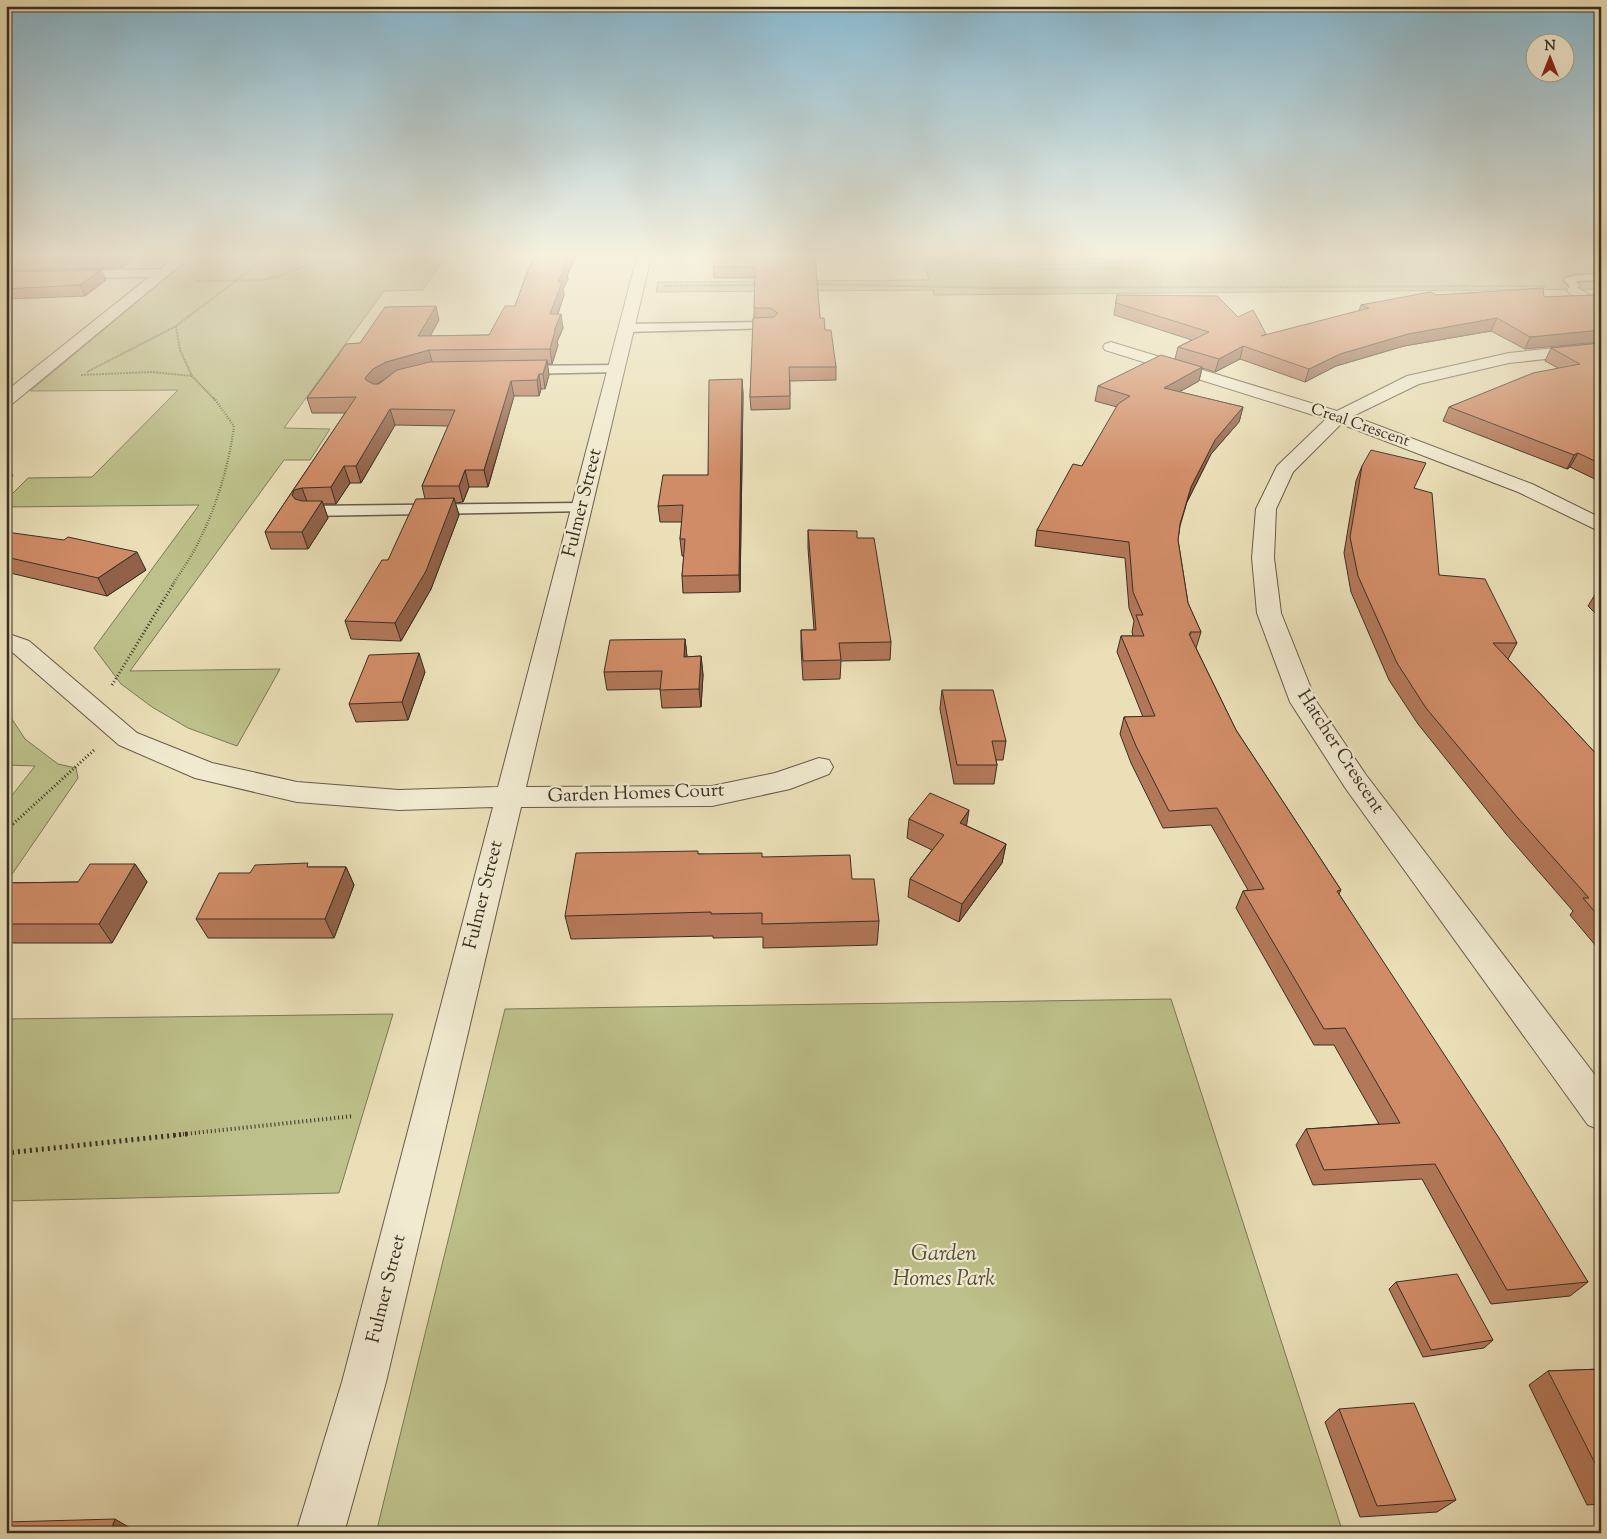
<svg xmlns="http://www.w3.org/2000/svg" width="1607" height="1539" viewBox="0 0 1607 1539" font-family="'Sorts Mill Goudy',serif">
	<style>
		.green { fill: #bdc08a; stroke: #7b7857 }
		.water { fill: #98bdac; stroke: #728476 }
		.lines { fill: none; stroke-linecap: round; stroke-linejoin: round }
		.shore { stroke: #687668; stroke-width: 1 }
		.lane-casing { stroke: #655b49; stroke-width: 3 }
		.street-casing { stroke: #655b49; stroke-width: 2 }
		.path-far4 { stroke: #392f24; stroke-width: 2; stroke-dasharray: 0.5 1; stroke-linecap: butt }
		.path-far3 { stroke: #392f24; stroke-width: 2.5; stroke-dasharray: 0.5 2; stroke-linecap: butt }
		.path-far2 { stroke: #392f24; stroke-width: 3; stroke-dasharray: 1 2.5; stroke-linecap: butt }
		.path-far1 { stroke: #392f24; stroke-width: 4; stroke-dasharray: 1 3; stroke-linecap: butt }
		.path { stroke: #392f24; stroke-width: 5; stroke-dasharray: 2 4; stroke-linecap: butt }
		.lane { fill: #f1ead0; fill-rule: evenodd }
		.street { fill: #f1ead0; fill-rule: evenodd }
		.wall { fill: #b37859; stroke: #392f24 }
		.shaded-wall { fill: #926248; stroke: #392f24 }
		.building { fill: #d08c67; stroke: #392f24 }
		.labels { text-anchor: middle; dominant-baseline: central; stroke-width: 4.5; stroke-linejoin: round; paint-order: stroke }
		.far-street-label { font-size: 16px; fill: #392f24; stroke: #f1ead0 }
		.street-label { font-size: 19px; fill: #392f24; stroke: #f1ead0 }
		.near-park-label { font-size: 22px; font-style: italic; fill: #534c38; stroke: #f1ead0 }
	</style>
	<rect width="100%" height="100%" fill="#eadfb7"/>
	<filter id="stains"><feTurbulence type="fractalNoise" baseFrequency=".004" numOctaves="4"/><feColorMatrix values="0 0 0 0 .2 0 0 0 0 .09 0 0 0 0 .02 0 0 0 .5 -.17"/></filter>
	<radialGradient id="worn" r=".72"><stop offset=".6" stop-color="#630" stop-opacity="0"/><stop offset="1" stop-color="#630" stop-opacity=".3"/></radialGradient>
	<!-- green -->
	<path class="green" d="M 191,257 L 445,257 L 423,290 L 384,291 L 284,428 L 330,429 L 310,460 L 284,460 L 130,671 L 280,669 L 237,746 L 188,728 L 152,707 L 121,684 L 94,648 L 199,505 L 6,507 L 6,500 L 28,478 L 92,477 L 178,390 L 30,391 Z
		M 923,257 L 1601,257 L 1601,289 L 934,295 L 933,290 L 656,292 L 658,282 L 929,280 Z
		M 8,713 L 25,739 L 58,764 L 76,768 L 78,778 L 6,883 L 6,803 L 35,766 L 6,765 L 6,715 Z
		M 1171,999 L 1343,1533 L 376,1533 L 505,1009 Z
		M 393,1014 L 339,1193 L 6,1201 L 6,1019 Z"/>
	<!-- water -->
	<path class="water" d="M 973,257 L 1121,257 L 1120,268 L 1042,270 L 983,262 Z"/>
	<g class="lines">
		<!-- shore -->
		<path class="shore" d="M 984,257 L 1043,265 L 1113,263 L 1116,257
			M 1031,257 L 1043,259 L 1108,257"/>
		<!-- lane casing -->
		<g class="lane-casing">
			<path id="lane" d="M 1601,274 L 1601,280 L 1576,281 L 1580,286 L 1575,289 L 1571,288 L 1564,280 L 1565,278 L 1577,275 Z
				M 770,322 L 776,326 L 774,328 L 626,332 L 620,328 L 626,324 Z
				M 616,365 L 620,366 L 622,369 L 620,372 L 519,374 L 513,370 L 519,366 Z
				M 581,503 L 587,505 L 589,508 L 587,511 L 308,516 L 302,514 L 300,511 L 302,508 L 308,506 Z"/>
		</g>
		<!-- street casing -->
		<g class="street-casing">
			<path id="street" d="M 175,257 L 190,257 L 12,404 L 6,405 L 6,391 L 149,277 L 6,280 L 6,272 L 160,269 Z
				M 637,257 L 651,257 L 526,787 L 712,786 L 775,773 L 819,758 L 829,760 L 833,767 L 829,774 L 790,789 L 712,806 L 521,807 L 386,1382 L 344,1533 L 296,1533 L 342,1382 L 493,807 L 399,810 L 297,802 L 195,778 L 119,745 L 11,651 L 6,649 L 6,633 L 29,641 L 137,733 L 212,763 L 297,782 L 399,790 L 498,787 Z
				M 1574,286 L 1601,301 L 1601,311 L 1569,293 L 1567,290 L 1569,287 Z
				M 1111,342 L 1337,411 L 1407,376 L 1509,353 L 1601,343 L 1601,353 L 1509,363 L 1419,384 L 1353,416 L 1532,484 L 1601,518 L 1601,532 L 1518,492 L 1341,424 L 1293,472 L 1276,509 L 1274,558 L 1281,613 L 1316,701 L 1366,775 L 1601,1083 L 1601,1130 L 1588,1125 L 1346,789 L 1290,702 L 1257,613 L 1252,558 L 1256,509 L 1277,466 L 1326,419 L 1105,350 L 1103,347 L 1105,344 Z"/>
		</g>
		<!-- path-far4 -->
		<path class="path-far4" d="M 195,281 L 263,280 L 280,276 L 328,257
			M 815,284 L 992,288 L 1546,286
			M 665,286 L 758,285
			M 87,372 L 176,326
			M 81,375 L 152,372 L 192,376
			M 215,400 L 192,376 L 180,350 L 176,326 L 267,257"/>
		<!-- path-far3 -->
		<path class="path-far3" d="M 173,584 C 182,570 192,556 199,541 C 217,505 229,465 234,426 L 214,398"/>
		<!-- path-far2 -->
		<path class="path-far2" d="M 112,685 L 174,583
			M 13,824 L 94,750"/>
		<!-- path-far1 -->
		<path class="path-far1" d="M 6,830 L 14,822
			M 175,1135 L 354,1116"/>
		<!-- path -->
		<path class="path" d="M 6,1153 L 187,1134"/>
		<!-- lane -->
		<use href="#lane" class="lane"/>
		<!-- street -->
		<use href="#street" class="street"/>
	</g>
	<!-- wall -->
	<path class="wall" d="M 6,257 L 136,257 L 122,268 L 6,270 Z
		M 533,257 L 575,257 L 575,259 L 567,275 L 568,279 L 563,289 L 564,295 L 558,314 L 563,328 L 557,342 L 558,345 L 552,364 L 547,364 L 549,375 L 545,389 L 541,389 L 539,396 L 514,396 L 488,487 L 469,487 L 463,502 L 455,503 L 459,515 L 431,589 L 401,641 L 351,639 L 345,621 L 388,560 L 425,499 L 422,486 L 448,426 L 395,425 L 361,483 L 350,483 L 336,504 L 323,504 L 328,518 L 308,549 L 271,549 L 265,532 L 345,413 L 312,413 L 307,398 L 360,343 L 439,320 L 430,336 L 489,335 L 515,306 Z
		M 815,257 L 820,318 L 825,330 L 836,367 L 836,380 L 790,381 L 790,409 L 751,410 L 750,397 L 754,318 L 755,278 L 714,278 L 713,267 Z
		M 6,272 L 106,280 L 85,296 L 6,299 Z
		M 1117,295 L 1238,317 L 1266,335 L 1359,311 L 1361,305 L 1437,295 L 1544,297 L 1595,295 L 1525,349 L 1491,331 L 1404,346 L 1336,366 L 1305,382 L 1240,359 L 1215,372 L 1202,368 L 1199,381 L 1179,392 L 1243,407 L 1239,422 L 1211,454 L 1187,502 L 1180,526 L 1178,540 L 1188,603 L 1201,632 L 1196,648 L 1236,730 L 1341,890 L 1339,894 L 1588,1282 L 1570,1296 L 1491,1304 L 1422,1179 L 1313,1185 L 1296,1145 L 1306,1129 L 1379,1124 L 1334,1045 L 1314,1045 L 1236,908 L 1243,891 L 1248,890 L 1211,825 L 1163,828 L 1131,763 L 1120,734 L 1124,717 L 1143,717 L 1117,652 L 1121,636 L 1133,636 L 1132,632 L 1134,621 L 1129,608 L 1125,558 L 1035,546 L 1037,530 L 1082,466 L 1117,407 L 1095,401 L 1098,386 L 1175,359 L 1178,347 L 1192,340 L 1114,315 Z
		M 1601,343 L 1601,482 L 1570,467 L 1567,469 L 1443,421 L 1449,407 L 1558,368 L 1545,361 L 1551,348 Z
		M 742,379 L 743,394 L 740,592 L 683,593 L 682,576 L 684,556 L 682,556 L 680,539 L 682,522 L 660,522 L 658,506 L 708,475 Z
		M 1362,466 L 1415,488 L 1439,575 L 1517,643 L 1508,659 L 1601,759 L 1601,952 L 1570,915 L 1573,911 L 1506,834 L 1418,724 L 1389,680 L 1351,592 L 1344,553 L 1356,481 Z
		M 808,530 L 857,538 L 891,642 L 890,660 L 841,661 L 840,679 L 803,680 L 801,648 L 801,630 L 814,630 L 808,548 Z
		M 6,532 L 146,570 L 107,596 L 6,572 Z
		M 1599,588 L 1601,589 L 1601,619 L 1588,606 Z
		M 685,639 L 687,657 L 701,656 L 703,675 L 701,707 L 662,708 L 660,689 L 607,690 L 604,672 Z
		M 425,672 L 408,720 L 356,722 L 349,704 Z
		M 942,690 L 1006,741 L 1003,760 L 996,760 L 997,765 L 994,784 L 954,784 L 940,709 Z
		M 909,819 L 967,826 L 1006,844 L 1002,863 L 959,922 L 908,897 L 910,879 L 932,850 L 907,838 Z
		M 699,854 L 762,857 L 852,879 L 879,921 L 877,945 L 763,948 L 763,937 L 713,938 L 713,936 L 571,939 L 565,916 Z
		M 135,864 L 147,882 L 112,943 L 6,943 L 6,883 L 78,882 Z
		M 310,867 L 346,867 L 354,885 L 334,938 L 208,938 L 196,919 L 250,873 Z
		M 1396,1282 L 1493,1340 L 1484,1348 L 1423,1357 L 1389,1289 Z
		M 1601,1369 L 1601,1504 L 1587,1505 L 1529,1385 L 1548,1371 Z
		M 1339,1409 L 1456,1500 L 1437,1512 L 1360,1517 L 1325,1422 Z"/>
	<!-- shaded-wall -->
	<path class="shaded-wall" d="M 119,257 L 136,257 L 122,268 L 117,258 Z
		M 568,257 L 575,257 L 575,259 L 567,275 L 568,279 L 563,289 L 564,295 L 553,328 L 550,314 L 563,265 Z
		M 101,270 L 106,280 L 85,296 L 80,285 Z
		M 436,306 L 439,320 L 422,351 L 418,336 Z
		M 561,314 L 563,328 L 557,342 L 558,345 L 552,364 L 550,349 L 554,331 Z
		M 1497,318 L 1491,331 L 1404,346 L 1336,366 L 1305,382 L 1309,369 L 1340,354 L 1408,334 Z
		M 1601,330 L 1601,342 L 1525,349 L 1530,337 Z
		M 1243,346 L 1240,359 L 1215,372 L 1219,359 Z
		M 429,350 L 433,365 L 390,376 L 377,384 L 370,393 L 365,378 L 373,369 L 386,362 Z
		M 547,360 L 549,375 L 545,389 L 543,374 Z
		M 1202,367 L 1199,381 L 1161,402 L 1164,388 Z
		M 539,374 L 541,389 L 539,396 L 537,380 Z
		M 742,379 L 743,394 L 740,592 L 739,575 Z
		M 511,381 L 514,396 L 488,487 L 484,470 Z
		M 1243,407 L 1239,422 L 1211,454 L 1187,502 L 1191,487 L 1215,440 Z
		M 390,409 L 395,425 L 361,483 L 356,466 Z
		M 1578,453 L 1570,467 L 1567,469 L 1574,455 Z
		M 6,464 L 13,476 L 6,482 Z
		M 344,466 L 350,483 L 336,504 L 331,487 Z
		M 465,470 L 469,487 L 463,502 L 459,486 Z
		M 302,488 L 308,504 L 300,507 L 292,495 L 294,490 Z
		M 454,498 L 459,515 L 431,589 L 401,641 L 395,623 Z
		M 322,501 L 328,518 L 308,549 L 302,532 Z
		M 137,552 L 146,570 L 107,596 L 98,578 Z
		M 685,639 L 687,657 L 684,657 Z
		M 419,653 L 425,672 L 408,720 L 402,702 Z
		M 701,656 L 703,675 L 701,707 L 699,689 Z
		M 969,810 L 966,829 L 960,823 Z
		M 1006,844 L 1002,863 L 959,922 L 962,904 Z
		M 135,864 L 147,882 L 112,943 L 99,924 Z
		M 346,867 L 354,885 L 334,938 L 325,919 Z
		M 115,1519 L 139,1533 L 110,1533 Z"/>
	<!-- building -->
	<path class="building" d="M 6,257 L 119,257 L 117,258 L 6,260 Z
		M 533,257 L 568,257 L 563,265 L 566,265 L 558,282 L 562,282 L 550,314 L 561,314 L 554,331 L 555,331 L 550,349 L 429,350 L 386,362 L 373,369 L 365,378 L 366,380 L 373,384 L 379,384 L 397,370 L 430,362 L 547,360 L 543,374 L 539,374 L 537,380 L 511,381 L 484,470 L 465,470 L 459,486 L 422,486 L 455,410 L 390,409 L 356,466 L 344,466 L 331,487 L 302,488 L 294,490 L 292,495 L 295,499 L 302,501 L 322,501 L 302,532 L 265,532 L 356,397 L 307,398 L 346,344 L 360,343 L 385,307 L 436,306 L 418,336 L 489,335 L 505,306 L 515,306 Z
		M 714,257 L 815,257 L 820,318 L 824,318 L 825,330 L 831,330 L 836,367 L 789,367 L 790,396 L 750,397 L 753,318 L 774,317 L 778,313 L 770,308 L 754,308 L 755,267 L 713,267 Z
		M 101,270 L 80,285 L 6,289 L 6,272 Z
		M 1543,288 L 1544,297 L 1595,295 L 1601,297 L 1601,330 L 1530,337 L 1497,318 L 1408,334 L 1340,354 L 1309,369 L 1243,346 L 1219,359 L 1178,347 L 1209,332 L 1116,303 L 1117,295 L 1217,296 L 1238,317 L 1253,310 L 1266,334 L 1261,336 L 1369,308 L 1361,305 L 1430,292 L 1437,295 Z
		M 1601,343 L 1601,464 L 1578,453 L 1574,455 L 1449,407 L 1533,373 L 1580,364 L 1551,348 Z
		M 1161,355 L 1202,367 L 1164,388 L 1243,407 L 1215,440 L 1191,487 L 1180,524 L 1178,540 L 1188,603 L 1201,632 L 1190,632 L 1191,634 L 1189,634 L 1236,730 L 1341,890 L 1337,891 L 1499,1138 L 1588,1282 L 1507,1290 L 1435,1164 L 1324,1170 L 1306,1129 L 1400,1123 L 1345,1028 L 1324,1029 L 1243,891 L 1264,889 L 1217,808 L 1169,811 L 1136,746 L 1124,717 L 1155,716 L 1121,636 L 1144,636 L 1136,615 L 1143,615 L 1133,592 L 1129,542 L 1037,530 L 1073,464 L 1082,466 L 1118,404 L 1130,396 L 1098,386 Z
		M 742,379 L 739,575 L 682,576 L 685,539 L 680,539 L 683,505 L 658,506 L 663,475 L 708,475 L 709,380 Z
		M 1371,450 L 1426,463 L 1414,488 L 1432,493 L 1439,575 L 1485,579 L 1517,643 L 1493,643 L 1601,759 L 1601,919 L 1583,898 L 1589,898 L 1517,817 L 1426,708 L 1397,663 L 1358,576 L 1350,537 L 1362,466 Z
		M 454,498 L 426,571 L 395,623 L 345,621 L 382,560 L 388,560 L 416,499 Z
		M 808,530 L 857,531 L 857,538 L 874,538 L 891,642 L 839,643 L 841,660 L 803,661 L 801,630 L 816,630 Z
		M 6,532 L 64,540 L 68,537 L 137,552 L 98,578 L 6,557 Z
		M 685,639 L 684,657 L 701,656 L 699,689 L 660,690 L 662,671 L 604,672 L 610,640 Z
		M 419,653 L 402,702 L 349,704 L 369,655 Z
		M 942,690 L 993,690 L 1006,741 L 992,741 L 997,765 L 957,765 Z
		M 930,793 L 969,810 L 960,823 L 1006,844 L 962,904 L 910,879 L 944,835 L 909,819 Z
		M 698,851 L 698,854 L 762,853 L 762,857 L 850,855 L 852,879 L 874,879 L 879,921 L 762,924 L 762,913 L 711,914 L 711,912 L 565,916 L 576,853 Z
		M 308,863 L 307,867 L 346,867 L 325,919 L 196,919 L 219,873 L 250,873 L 255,865 Z
		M 90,864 L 135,864 L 99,924 L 6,924 L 6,883 L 78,882 Z
		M 1457,1274 L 1493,1340 L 1431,1350 L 1396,1282 Z
		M 1601,1369 L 1601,1475 L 1548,1371 Z
		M 1414,1403 L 1456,1500 L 1377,1506 L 1339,1409 Z
		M 115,1519 L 110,1533 L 6,1533 L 6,1522 Z"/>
	<!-- sky -->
	<linearGradient id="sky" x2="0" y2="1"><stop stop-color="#88b8d0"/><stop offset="0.54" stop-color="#f6f1df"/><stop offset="1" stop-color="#f6f1df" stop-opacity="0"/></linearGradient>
	<rect width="1607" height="472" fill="url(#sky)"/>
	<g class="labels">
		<!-- far-street labels -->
		<g class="far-street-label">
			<text transform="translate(1360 426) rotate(19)">Creal Crescent</text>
		</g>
		<!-- street labels -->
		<g class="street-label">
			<text transform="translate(583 503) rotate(-76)">Fulmer Street</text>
			<text transform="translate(1340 752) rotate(57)">Hatcher Crescent</text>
			<text transform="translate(636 794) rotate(-2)">Garden Homes Court</text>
			<text transform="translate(484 895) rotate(-76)">Fulmer Street</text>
			<text transform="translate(387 1289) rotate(-76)">Fulmer Street</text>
		</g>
		<!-- near-park labels -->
		<g class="near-park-label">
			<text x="944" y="1255">Garden<tspan x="944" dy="25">Homes Park</tspan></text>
		</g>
	</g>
	<!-- margin -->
	<rect width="1607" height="1539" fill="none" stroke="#eadfb7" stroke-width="25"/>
	<rect x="8" y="8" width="1592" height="1524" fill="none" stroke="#392f24" stroke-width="2.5"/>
	<rect x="12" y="12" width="1582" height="1514" fill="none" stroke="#392f24"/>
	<!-- north arrow -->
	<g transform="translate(1550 58)"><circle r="24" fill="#f1ead0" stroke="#a79f8b"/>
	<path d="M0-4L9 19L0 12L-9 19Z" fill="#8f2418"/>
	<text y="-8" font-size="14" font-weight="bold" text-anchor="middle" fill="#392f24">N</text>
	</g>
	<rect width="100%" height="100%" filter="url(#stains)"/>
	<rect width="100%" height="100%" fill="url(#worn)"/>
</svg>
